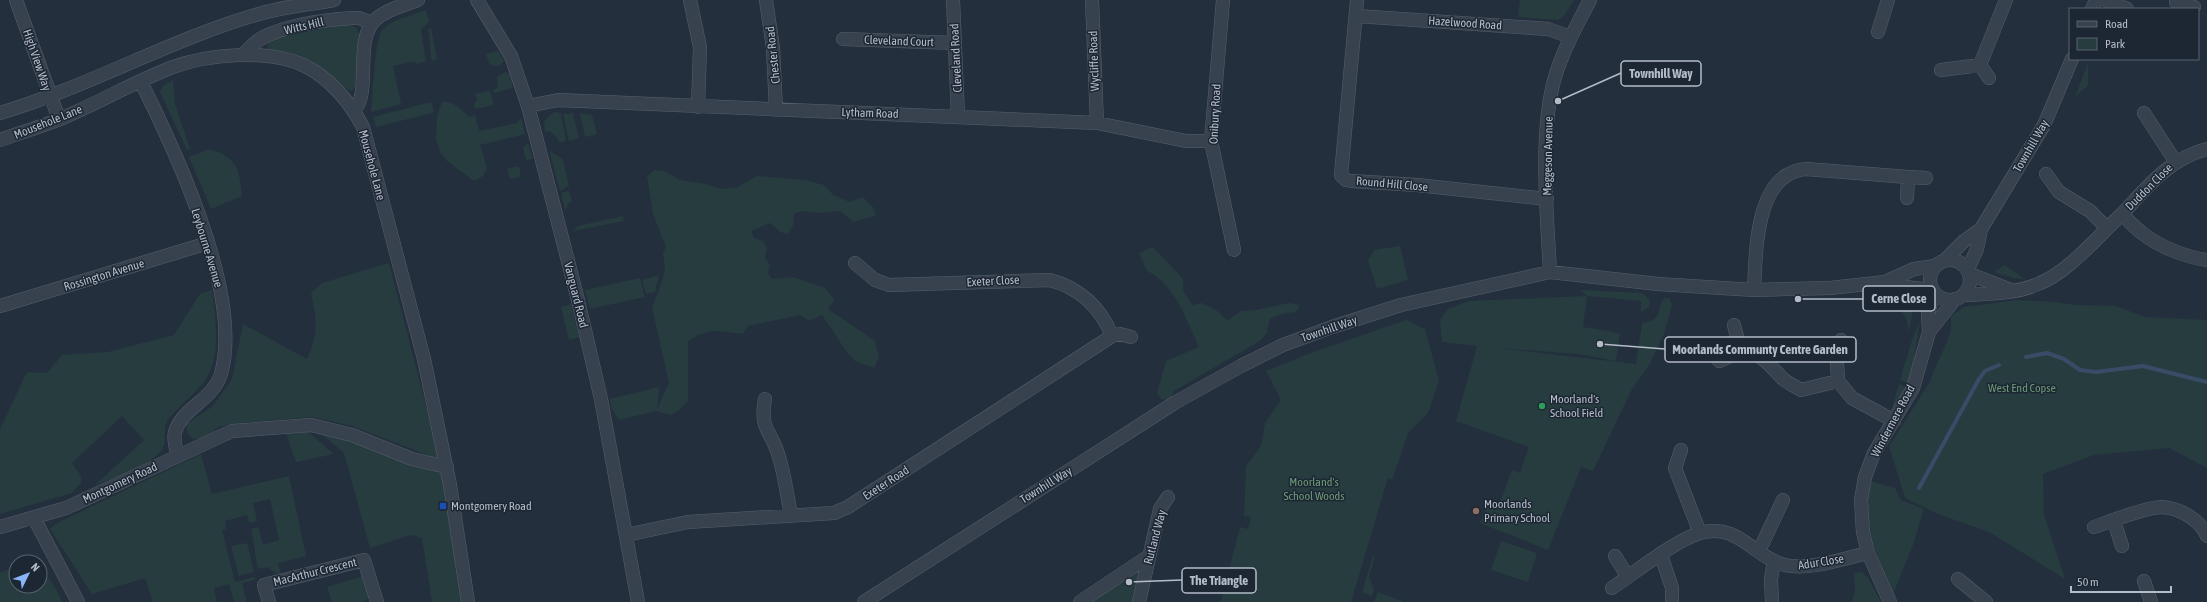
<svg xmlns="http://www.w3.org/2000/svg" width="2207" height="602" viewBox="0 0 2207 602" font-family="'Asap Condensed',sans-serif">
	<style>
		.green { fill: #263c3f }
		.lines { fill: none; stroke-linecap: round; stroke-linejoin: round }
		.stream { stroke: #394c67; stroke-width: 4 }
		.minor-casing { stroke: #565f6c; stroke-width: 14 }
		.minor { stroke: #38414e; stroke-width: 13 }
		.leisure-dot { fill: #2e9e5b; stroke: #1d2633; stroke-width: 1.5 }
		.transit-dot { fill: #1a4fb4; stroke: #1d2633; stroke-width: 1.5 }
		.education-dot { fill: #8d6e63; stroke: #1d2633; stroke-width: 1.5 }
		.labels { text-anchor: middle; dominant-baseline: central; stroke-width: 3; stroke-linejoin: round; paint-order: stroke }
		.street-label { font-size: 12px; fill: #b4bcc9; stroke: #1d2633 }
		.park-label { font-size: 12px; fill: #6b9a76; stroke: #1d2633 }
		.poi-label { font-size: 12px; fill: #b4bcc9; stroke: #1d2633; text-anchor: start }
		.leader { fill: none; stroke: #b4bcc9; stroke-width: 1.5 }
		.callout-dot { fill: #b4bcc9; stroke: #1d2633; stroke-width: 1.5 }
		.callout { fill: #1d2633; stroke: #b4bcc9; stroke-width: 1.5 }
		.callout-label { font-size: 13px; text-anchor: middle; font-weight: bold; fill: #b4bcc9 }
	</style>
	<rect width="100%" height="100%" fill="#242f3e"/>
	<!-- green -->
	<path class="green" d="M 1520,0 L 1574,0 L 1564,16 L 1558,20 L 1518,17 Z
		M 426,10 L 429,22 L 421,29 L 426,61 L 416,64 L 415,61 L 393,66 L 401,104 L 371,112 C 373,96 374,38 383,29 C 393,19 413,15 426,10 Z
		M 346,24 L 356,27 L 360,34 L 355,87 L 351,92 L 326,72 L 271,51 L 267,46 L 270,40 L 275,38 Z
		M 431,28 L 437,59 L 432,61 C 429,50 431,40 428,29 Z
		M 498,51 L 504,60 L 501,65 L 494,66 L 489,63 L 486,54 Z
		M 2088,63 L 2088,85 L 2075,97 Z
		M 505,72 L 510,74 L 513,88 L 494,93 L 493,90 L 498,87 L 497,77 Z
		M 173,80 L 175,104 L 190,149 L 187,150 L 160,92 L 163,86 Z
		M 490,91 L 494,105 L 475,109 L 474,104 L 477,100 L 475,94 Z
		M 431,102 L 434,111 L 432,113 L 376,127 L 373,117 Z
		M 442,102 C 455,102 460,108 469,117 L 475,115 L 479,131 L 517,123 L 521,118 L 525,134 L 480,145 L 487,168 L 483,176 L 474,181 L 447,161 L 440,152 L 436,139 L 437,116 Z
		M 555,112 L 561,113 L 566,141 L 559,143 L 558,139 L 550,131 L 545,132 L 544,122 L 549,116 Z
		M 573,113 L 579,138 L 569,141 L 563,114 Z
		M 580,113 L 592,115 L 597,134 L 585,137 Z
		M 528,143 L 533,159 L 526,160 L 523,148 Z
		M 209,149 C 238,158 239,168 242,196 L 211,209 L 189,157 Z
		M 549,150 L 563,160 L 569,186 L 560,191 Z
		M 519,166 L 521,177 L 510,179 L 507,169 Z
		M 655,170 L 665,171 L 680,180 L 706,184 L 721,189 L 738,187 L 757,176 L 805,180 L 824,185 L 833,195 L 850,202 L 863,197 L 873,207 L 876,215 L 854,222 L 840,211 L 819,213 L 801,211 L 794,214 L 793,226 L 788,234 L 780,232 L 770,223 L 751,231 L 754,238 L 763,241 L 767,248 L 765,258 L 770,266 L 768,273 L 772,279 L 793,277 L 825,288 L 835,300 L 828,309 L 875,341 L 879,357 L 874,368 L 855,361 L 848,354 L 822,315 L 809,321 L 800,315 L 748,326 L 743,334 C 717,332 712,326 688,341 L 688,401 L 679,410 L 670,415 L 656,411 L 619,420 L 611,408 L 610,399 L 659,387 L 657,409 L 669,383 L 652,308 L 662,281 L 665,268 L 663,253 L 666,247 L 653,214 L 647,176 Z
		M 569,191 L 572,201 L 568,204 L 565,211 L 561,193 Z
		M 623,216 L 624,221 L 573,231 L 578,226 Z
		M 1400,246 L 1408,280 L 1377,289 L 1368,261 L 1374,250 Z
		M 1153,247 L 1183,279 L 1183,290 L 1192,305 L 1202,303 L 1219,312 L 1227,321 L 1241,311 L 1256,310 L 1289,303 L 1300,305 L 1296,312 L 1281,314 L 1270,319 L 1267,333 L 1260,341 L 1174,391 L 1169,400 L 1161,399 L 1157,393 L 1166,361 L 1199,347 C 1187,321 1174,283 1147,271 L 1139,253 Z
		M 389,263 L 440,460 L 352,426 L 311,417 L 231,424 L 218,427 L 213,432 L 201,438 L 194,439 L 188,434 L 186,427 L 188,423 L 213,406 L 232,379 L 243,324 L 307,359 C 319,332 317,321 311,293 L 322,283 Z
		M 2005,265 L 2025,279 L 2013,278 L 1994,272 Z
		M 659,275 L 655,292 L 646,294 L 642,280 Z
		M 640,278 L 645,297 L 590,309 L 585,290 Z
		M 212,290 C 215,319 223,355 204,382 C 195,394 182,403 172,415 C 160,427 168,437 163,448 C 155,464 110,479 94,486 L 144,440 L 122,416 L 72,463 L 81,476 L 81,483 L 72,493 L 0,514 L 0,429 L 27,372 L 47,373 L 62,355 L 108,352 L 174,335 L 200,294 Z
		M 1581,290 L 1643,293 L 1650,301 L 1649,307 L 1641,312 L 1641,301 L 1587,296 L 1583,327 L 1620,333 L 1616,361 L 1579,354 L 1498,348 L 1636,364 L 1642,323 C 1665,320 1655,310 1664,298 L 1669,298 L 1672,305 L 1664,334 L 1649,365 L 1631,391 L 1593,471 L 1581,467 L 1548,550 L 1480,523 L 1486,507 L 1497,510 L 1512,470 L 1520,473 L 1529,447 L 1456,421 L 1477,346 L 1442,342 L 1440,320 L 1448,309 L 1469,301 L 1587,296 Z
		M 1886,297 L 1911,305 L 1913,308 L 1909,332 L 1907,320 L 1896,303 Z
		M 2018,300 L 2055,302 L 2076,305 L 2116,306 L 2145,317 L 2207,320 L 2207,468 L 2169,448 L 2094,455 L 2043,474 L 2044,515 L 2065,579 L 1989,532 L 1938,514 L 1905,498 L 1889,446 L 1928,385 L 1951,332 L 1951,316 L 1964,307 Z
		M 571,304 L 579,337 L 569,340 L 561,307 Z
		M 1406,320 L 1425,329 L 1439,381 L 1428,413 L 1408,433 L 1392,480 L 1388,478 L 1351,602 L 1218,602 L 1221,601 L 1240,527 L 1248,529 L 1251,517 L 1244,516 L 1246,466 L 1261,446 L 1265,423 L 1281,400 L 1266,371 L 1308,354 Z
		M 1920,321 L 1910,384 L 1900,380 L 1912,340 Z
		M 1899,384 L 1907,388 L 1895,406 L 1892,407 Z
		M 303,431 L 308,432 L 334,454 L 296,462 L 286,433 Z
		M 318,431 L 442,471 L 462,602 L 432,602 L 422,538 L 411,535 L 370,548 L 344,453 Z
		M 201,454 L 212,494 L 289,476 L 306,556 L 278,563 L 281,574 L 275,573 L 268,567 L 258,569 L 251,529 L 258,527 L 263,545 L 279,540 L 270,499 L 253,503 L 257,521 L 249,523 L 247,515 L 225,521 L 226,529 L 222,530 L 235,582 L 255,577 L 255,580 L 242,583 L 247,602 L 234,602 L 229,584 L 214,588 L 217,602 L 153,602 L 145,578 L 92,594 L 50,529 L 57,523 Z
		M 1870,481 L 1895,488 L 1901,500 L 1924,509 L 1913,545 L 1893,594 C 1874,551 1864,529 1870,481 Z
		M 1501,541 L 1537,553 L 1528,582 L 1491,570 Z
		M 247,543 L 254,572 L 239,576 L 231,546 Z
		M 1373,556 L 1375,557 L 1369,577 L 1374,589 L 1372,596 L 1362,592 Z
		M 16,566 L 16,586 L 40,586 L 40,566 L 57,591 L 62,602 L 0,602 L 0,573 Z
		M 1139,569 L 1142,572 L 1135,602 L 1089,602 Z
		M 1862,572 L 1868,578 L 1881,602 L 1852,602 L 1855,591 L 1854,573 Z
		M 363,576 L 369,598 L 361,602 L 332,602 L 327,587 Z
		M 1378,592 L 1402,601 L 1402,602 L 1374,602 Z"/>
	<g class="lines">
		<!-- stream -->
		<path class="stream" d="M 2026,357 L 2047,353 L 2064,359 L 2080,370 L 2096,372 L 2143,366 L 2207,382
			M 1919,488 L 1979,379 L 1985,371 L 1999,365"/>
		<!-- minor casing -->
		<g class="minor-casing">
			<path id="minor" d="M 16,0 L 59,119
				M 477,0 L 511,56 L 528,106 L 577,296 L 601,399 L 638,602
				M 690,0 L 700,47 L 698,107
				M 766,0 L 773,48 L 776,110
				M 953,0 L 958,117
				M 1092,0 L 1097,123
				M 1223,0 L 1211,141 L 1234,250
				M 1357,0 L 1341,175 L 1346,180 L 1351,181 L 1417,185 L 1547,199
				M 2106,0 L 2127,9
				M 2176,2 L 2194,7
				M 2092,9 L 2096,0
				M 1357,16 L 1548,29 L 1571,37
				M 1878,32 L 1888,0
				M 843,39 L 955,43
				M 243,54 C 249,49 255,42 262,38 C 286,25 324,20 352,18 L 359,18 L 372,23
				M 1941,70 L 1980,65
				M 1989,78 L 1980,65 L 2006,0
				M 141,82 C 176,152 243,296 221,374 C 213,400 182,408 175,432 C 173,440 176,449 178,456
				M 528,106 L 558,100 L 1097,123 L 1186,141 L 1211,141
				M 354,110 C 372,94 353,38 376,19 C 387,9 405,5 418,0
				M 0,113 C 91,86 174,37 266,12 C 288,6 312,4 334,0
				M 2144,113 L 2175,161
				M 0,140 C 20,133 40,127 60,119 C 98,103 134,82 173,67 C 209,54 267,49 303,65 C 329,77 350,102 363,127 L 424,359 L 450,485 L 468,602
				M 2046,174 L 2059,192 L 2090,211 L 2107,228
				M 1908,177 L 1926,178
				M 2122,214 C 2148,186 2169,159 2207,149
				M1930 280a20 20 0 1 1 40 0a20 20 0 1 1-40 0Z
				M 1945,260 L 1964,241 L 1981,229
				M 855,263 L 875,280 L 889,285 L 1050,280 C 1080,288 1101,308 1112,336
				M 1968,269 L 1977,249 L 1981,229 L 2044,125 L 2072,59
				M 1550,272 C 1547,215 1539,131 1555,77 C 1563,50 1577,25 1590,0
				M 1970,274 L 2011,290
				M 1885,282 L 1914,269 L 1935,266
				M 1754,290 C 1756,251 1755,173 1806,169 L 1908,177 L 1907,198
				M 1963,295 C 1987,294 2016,294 2038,284 C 2069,272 2098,236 2122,214 C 2128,220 2135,228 2142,233 C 2160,247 2185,257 2207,260
				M 0,306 L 208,243
				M 1734,325 L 1740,349
				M 1929,332 L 1955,299
				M 1740,349 C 1763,355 1767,362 1782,378 C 1787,383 1795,386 1801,390 L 1838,381 L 1852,398 L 1894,421
				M 1719,361 L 1737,353 L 1740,349
				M 1838,381 L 1837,362 L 1841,340
				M 765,399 C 759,430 772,431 779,457 C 785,476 787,496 791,515
				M 1681,450 L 1675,468 L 1700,533
				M 34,518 L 78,602
				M 2114,521 L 2122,546
				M 0,527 L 66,508 L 232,431 L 311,425 L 352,435 L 412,459 L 447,467
				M 2094,527 C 2111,521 2146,507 2162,507 C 2180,508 2200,520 2207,536
				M 626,535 L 688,522 L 834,513 L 848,507 L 1112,336 L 1120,334 L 1131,337
				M 1759,551 L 1783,500
				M 1661,555 L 1672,588 L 1672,602
				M 1615,556 L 1628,577
				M 1958,579 L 1986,602
				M 2144,581 L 2151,602
				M 1612,588 C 1636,572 1674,541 1700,533 C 1738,522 1753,557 1785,565 C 1808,571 1845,558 1868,553
				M 269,602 L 264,585 L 364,560 L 377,602
				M 864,602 L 1176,402 L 1241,366 L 1283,345 L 1332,327 L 1401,305 L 1550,272 L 1658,284 L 1754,290 L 1830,288 L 1885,282 L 1905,287 L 1932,290
				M 1080,602 L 1149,556
				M 1139,602 L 1160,509 L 1168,497
				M 1772,602 L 1771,579 L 1774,561
				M 1890,602 L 1868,553 L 1863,532 L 1861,500 L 1865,477 L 1874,453 L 1913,388 L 1929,332 L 1928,313 L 1934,293"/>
		</g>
		<!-- minor -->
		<use href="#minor" class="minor"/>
	</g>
	<!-- markers -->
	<circle class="leisure-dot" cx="1542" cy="406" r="4"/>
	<rect class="transit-dot" x="439" y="502" width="8" height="8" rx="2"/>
	<circle class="education-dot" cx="1476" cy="511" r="4"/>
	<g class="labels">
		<!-- street labels -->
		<g class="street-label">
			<text transform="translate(1465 23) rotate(4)">Hazelwood Road</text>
			<text transform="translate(304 26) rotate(-13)">Witts Hill</text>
			<text transform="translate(899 41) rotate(2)">Cleveland Court</text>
			<text transform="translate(773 55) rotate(-96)">Chester Road</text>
			<text transform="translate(956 58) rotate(-93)">Cleveland Road</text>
			<text transform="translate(37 60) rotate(71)">High View Way</text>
			<text transform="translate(1094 61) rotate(-92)">Wycliffe Road</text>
			<text transform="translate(870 113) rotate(2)">Lytham Road</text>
			<text transform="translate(1215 114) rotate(-87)">Onibury Road</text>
			<text transform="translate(48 122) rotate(-22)">Mousehole Lane</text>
			<text transform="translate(2031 146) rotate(-60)">Townhill Way</text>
			<text transform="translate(1548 156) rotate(-89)">Meggeson Avenue</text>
			<text transform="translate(372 165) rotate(75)">Mousehole Lane</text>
			<text transform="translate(1392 184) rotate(5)">Round Hill Close</text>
			<text transform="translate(2149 187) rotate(-45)">Duddon Close</text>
			<text transform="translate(207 248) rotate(73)">Leybourne Avenue</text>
			<text transform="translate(104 275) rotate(-17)">Rossington Avenue</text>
			<text transform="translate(993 281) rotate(-3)">Exeter Close</text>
			<text transform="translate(576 295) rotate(76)">Vanguard Road</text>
			<text transform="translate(1329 329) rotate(-19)">Townhill Way</text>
			<text transform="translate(1893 421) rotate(-62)">Windermere Road</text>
			<text transform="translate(120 483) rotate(-25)">Montgomery Road</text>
			<text transform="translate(886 483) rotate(-33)">Exeter Road</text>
			<text transform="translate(1046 485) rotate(-32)">Townhill Way</text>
			<text transform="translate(1155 537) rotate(-75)">Rutland Way</text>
			<text transform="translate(1821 562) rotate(-9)">Adur Close</text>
			<text transform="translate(315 572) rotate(-14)">MacArthur Crescent</text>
		</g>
		<!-- park labels -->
		<g class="park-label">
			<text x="2022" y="388">West End Copse</text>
			<text x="1314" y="482">Moorland's<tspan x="1314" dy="14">School Woods</tspan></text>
		</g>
		<!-- poi labels -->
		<g class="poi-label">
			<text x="1550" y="399">Moorland's<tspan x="1550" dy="14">School Field</tspan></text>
			<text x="1484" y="504">Moorlands<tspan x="1484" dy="14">Primary School</tspan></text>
			<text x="451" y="506">Montgomery Road</text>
		</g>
	</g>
	<!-- callouts -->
	<path class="leader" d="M1558 101L1621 73M1798 299L1863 299M1600 344L1665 349M1129 582L1182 580"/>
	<g class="callout-dot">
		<circle cx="1558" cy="101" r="4"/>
		<circle cx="1798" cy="299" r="4"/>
		<circle cx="1600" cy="344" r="4"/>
		<circle cx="1129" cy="582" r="4"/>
	</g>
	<g class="callout">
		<rect x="1621" y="61" width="80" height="25" rx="4"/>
		<rect x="1863" y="286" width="72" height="25" rx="4"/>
		<rect x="1665" y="337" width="191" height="25" rx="4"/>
		<rect x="1182" y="568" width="74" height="25" rx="4"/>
	</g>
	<g class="callout-label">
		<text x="1661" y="78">Townhill Way</text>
		<text x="1899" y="303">Cerne Close</text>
		<text x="1760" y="354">Moorlands Communty Centre Garden</text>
		<text x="1219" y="585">The Triangle</text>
	</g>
	<!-- legend -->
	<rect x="2069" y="8" width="130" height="52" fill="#1d2633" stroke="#59626f"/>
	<rect x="2077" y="21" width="20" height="6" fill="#38414e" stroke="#59626f"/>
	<text x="2105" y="28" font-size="12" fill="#b4bcc9">Road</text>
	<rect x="2077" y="38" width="20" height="12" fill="#263c3f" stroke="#59626f"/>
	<text x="2105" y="48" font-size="12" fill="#b4bcc9">Park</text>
	<!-- north arrow -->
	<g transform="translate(28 574) rotate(47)"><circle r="19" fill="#1d2633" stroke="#59626f"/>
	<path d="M0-3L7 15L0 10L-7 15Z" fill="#8ab4f8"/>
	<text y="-6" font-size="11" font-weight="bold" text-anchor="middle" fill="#b4bcc9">N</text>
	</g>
	<!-- scale -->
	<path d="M2071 586v6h100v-6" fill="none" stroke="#b4bcc9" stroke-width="2"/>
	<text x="2077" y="586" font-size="12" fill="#b4bcc9" stroke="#1d2633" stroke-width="3" paint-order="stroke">50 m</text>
</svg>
